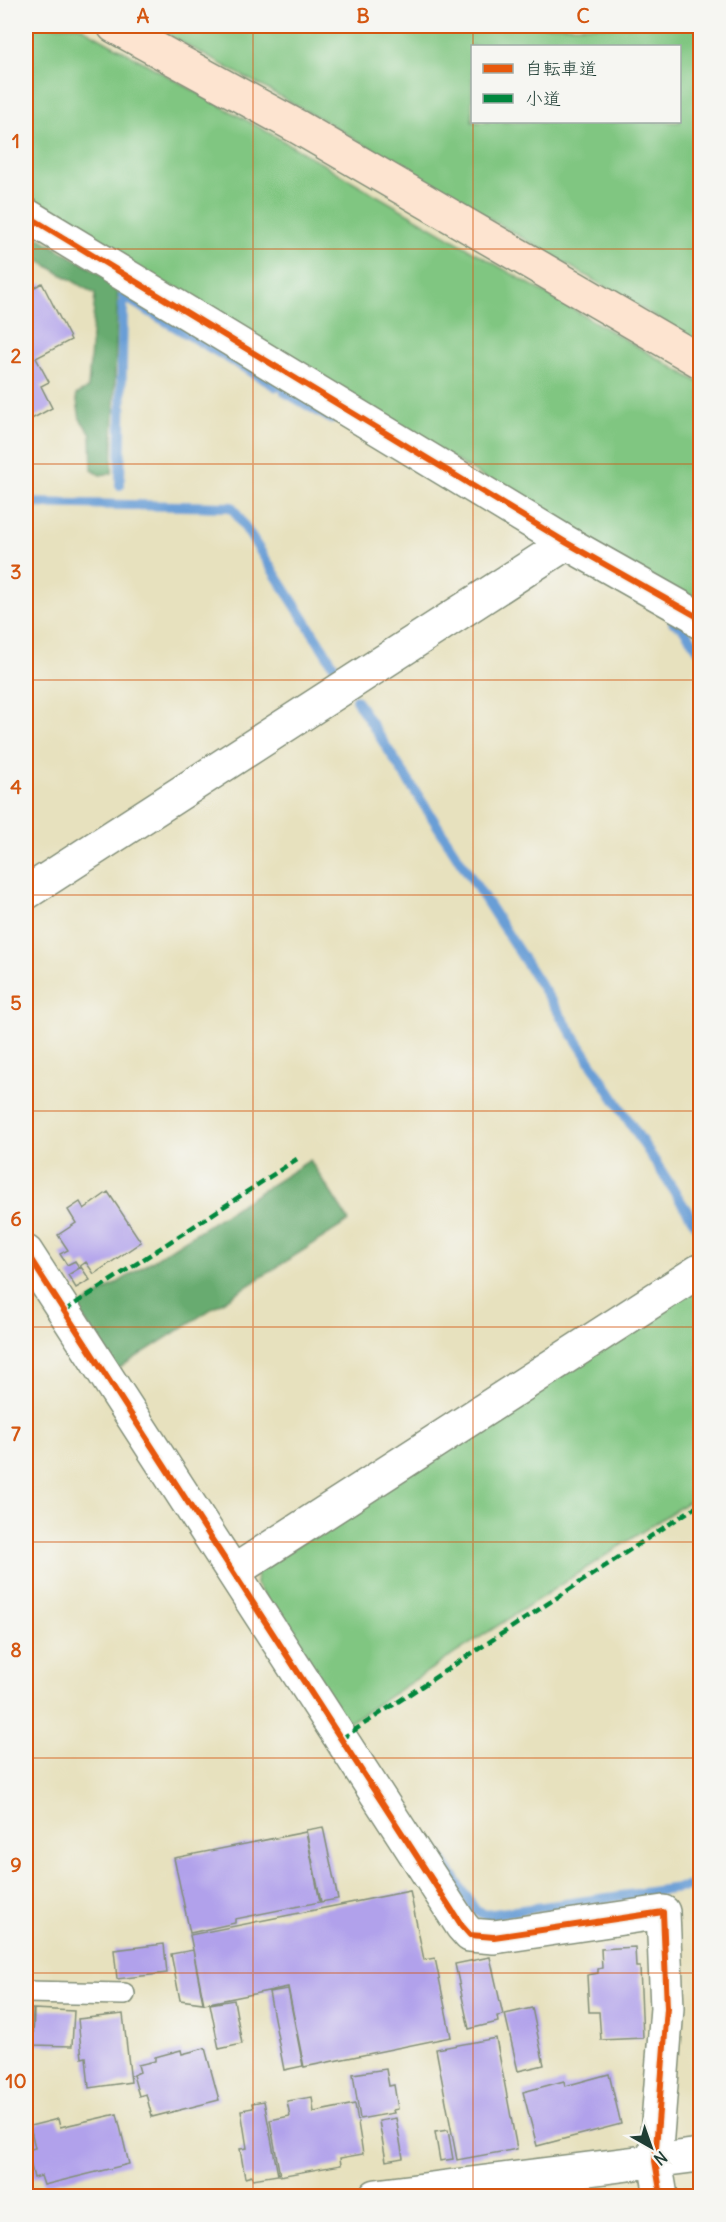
<svg xmlns="http://www.w3.org/2000/svg" width="726" height="2222" viewBox="0 0 726 2222" font-family="Delius,'Klee One',sans-serif">
	<style>
		.green { fill: #80c681; stroke: #50825a; stroke-width: 1.5; fill-rule: evenodd }
		.forest { fill: #68ab6f; stroke: #447452; stroke-width: 1.5 }
		.lines { fill: none; stroke-linecap: round; stroke-linejoin: round }
		.stream { stroke: #699ed6; stroke-width: 10 }
		.building { fill: #b1a1eb }
		.lane-casing { stroke: #838f79; stroke-width: 24 }
		.street-casing { stroke: #838f79; stroke-width: 36 }
		.secondary-casing { stroke: #838f79; stroke-width: 36 }
		.lane { stroke: #fff; stroke-width: 21 }
		.street { stroke: #fff; stroke-width: 33 }
		.secondary { stroke: #fde4d0; stroke-width: 33 }
		.quiet { stroke: #00873e; stroke-width: 4.5; stroke-dasharray: 9 4.5; stroke-linecap: butt }
		.cycleway-casing { stroke: #f6f6f2; stroke-width: 10 }
		.cycleway { stroke: #e8590c; stroke-width: 6 }
		.grid { fill: none; stroke: #d45610; stroke-width: 1.5; stroke-opacity: 0.55 }
		.neatline { fill: none; stroke: #d45610; stroke-width: 2 }
		.grid-label { font-size: 20px; text-anchor: middle; font-weight: bold; fill: #d45610 }
	</style>
	<rect width="100%" height="100%" fill="#f6f6f2"/>
	<filter id="ink" filterUnits="userSpaceOnUse"><feTurbulence type="fractalNoise" baseFrequency=".0167" numOctaves="2"/><feDisplacementMap in="SourceGraphic" scale="12" xChannelSelector="R" yChannelSelector="G"/><feConvolveMatrix kernelMatrix="1 2 1 2 8 2 1 2 1" color-interpolation-filters="sRGB"/></filter>
	<filter id="wash" filterUnits="userSpaceOnUse"><feTurbulence type="fractalNoise" baseFrequency=".008" numOctaves="4" result="noise"/><feDisplacementMap in="SourceGraphic" scale="24" xChannelSelector="R" yChannelSelector="G"/><feGaussianBlur stdDeviation="1.35" result="paint"/><feColorMatrix in="noise" values="0 0 0 0 0 0 0 0 0 0 0 0 0 0 0 0 0 1.4 0 .05"/><feComposite in="paint" operator="in"/></filter>
	<g filter="url(#wash)">
		<rect width="100%" height="100%" fill="#e7e1be"/>
		<!-- green -->
		<path class="green" d="M 26,26 L 79,26 L 271,134 L 700,383 L 700,608 L 26,201 Z
			M 152,26 L 700,26 L 700,343 L 323,120 ZM 472,46 L 680,46 L 680,122 L 472,122 Z
			M 700,1286 L 700,1494 L 347,1724 L 256,1584 L 257,1571 Z"/>
		<!-- forest -->
		<path class="forest" d="M 26,230 L 118,284 L 112,473 L 100,475 L 92,470 L 91,434 L 80,419 L 76,395 L 88,388 L 95,294 L 26,253 Z
			M 310,1160 L 349,1221 L 116,1370 L 80,1313 L 81,1306 Z"/>
		<g class="lines">
			<!-- stream -->
			<path class="stream" d="M 123,296 L 277,387
				M 285,392 L 331,419
				M 120,485 L 123,304
				M 26,503 L 232,507 L 336,669
				M 673,622 L 683,628 L 700,652
				M 356,700 L 700,1231
				M 435,1849 L 476,1911 L 486,1915 L 700,1885"/>
		</g>
		<g id="blocks">
			<!-- building -->
			<path class="building" d="M 42,283 L 71,340 L 36,358 L 49,382 L 41,386 L 52,408 L 26,422 L 26,292 Z
				M 108,1192 L 141,1242 L 94,1274 L 86,1262 L 79,1267 L 75,1261 L 67,1265 L 60,1254 L 68,1250 L 58,1235 L 76,1223 L 68,1210 L 80,1202 L 84,1209 Z
				M 81,1267 L 90,1280 L 76,1288 L 68,1275 Z
				M 323,1827 L 338,1899 L 321,1902 L 306,1830 Z
				M 306,1832 L 320,1902 L 235,1919 L 235,1923 L 190,1933 L 174,1858 Z
				M 410,1891 L 424,1960 L 435,1958 L 451,2037 L 304,2067 L 288,1987 L 204,2004 L 190,1935 Z
				M 164,1944 L 167,1973 L 117,1979 L 114,1950 Z
				M 635,1947 L 636,1967 L 640,1967 L 643,2038 L 601,2040 L 599,2012 L 589,2012 L 587,1975 L 598,1973 L 598,1969 L 602,1968 L 601,1949 Z
				M 193,1950 L 203,2003 L 180,2000 L 171,1954 Z
				M 490,1957 L 503,2015 L 497,2016 L 498,2022 L 469,2029 L 455,1964 Z
				M 288,1989 L 303,2066 L 284,2070 L 269,1992 Z
				M 234,2000 L 242,2044 L 219,2049 L 210,2004 Z
				M 532,2008 L 544,2065 L 518,2071 L 505,2014 Z
				M 26,2009 L 33,2009 L 32,2040 L 26,2039 Z
				M 34,2009 L 74,2011 L 72,2046 L 33,2045 Z
				M 123,2014 L 131,2082 L 89,2088 L 86,2057 L 82,2058 L 78,2019 Z
				M 496,2038 L 517,2149 L 457,2160 L 436,2049 Z
				M 205,2048 L 219,2100 L 152,2117 L 146,2094 L 139,2096 L 133,2075 L 140,2072 L 138,2065 L 155,2061 L 155,2057 L 181,2050 L 182,2054 Z
				M 386,2069 L 389,2086 L 394,2085 L 398,2109 L 393,2110 L 394,2113 L 360,2119 L 353,2074 Z
				M 609,2074 L 621,2124 L 537,2146 L 523,2092 L 564,2081 L 565,2086 Z
				M 312,2097 L 314,2112 L 355,2104 L 363,2154 L 340,2158 L 341,2165 L 280,2176 L 270,2120 L 290,2116 L 287,2101 Z
				M 264,2101 L 278,2175 L 253,2179 L 252,2176 L 245,2178 L 240,2149 L 247,2148 L 241,2110 L 253,2108 L 252,2103 Z
				M 117,2114 L 129,2164 L 44,2185 L 41,2176 L 34,2178 L 27,2150 L 35,2148 L 30,2126 L 58,2119 L 60,2127 Z
				M 396,2118 L 403,2158 L 386,2161 L 379,2121 Z
				M 448,2130 L 453,2159 L 440,2161 L 435,2132 Z"/>
		</g>
	</g>
	<g filter="url(#ink)">
		<use href="#blocks" fill-opacity="0" stroke="#838f79" stroke-width="1.5"/>
		<g class="lines">
			<!-- lane casing -->
			<g class="lane-casing">
				<path id="lane" d="M 26,1992 L 124,1994"/>
			</g>
			<!-- street casing -->
			<g class="street-casing">
				<path id="street" d="M 26,215 L 567,543 L 696,616 L 700,622
					M 26,893 L 567,543
					M 26,1252 L 462,1926 L 470,1935 L 494,1937 L 663,1912 L 667,2008 L 655,2161 L 661,2196
					M 233,1572 L 699,1271
					M 376,2196 L 700,2155"/>
			</g>
			<!-- secondary casing -->
			<g class="secondary-casing">
				<path id="secondary" d="M 114,26 L 298,127 L 700,361"/>
			</g>
			<!-- lane -->
			<use href="#lane" class="lane"/>
			<!-- street -->
			<use href="#street" class="street"/>
			<!-- secondary -->
			<use href="#secondary" class="secondary"/>
			<!-- quiet -->
			<path class="quiet" d="M 64,1311 L 297,1159
				M 341,1739 L 700,1504"/>
			<!-- cycleway casing -->
			<g class="cycleway-casing">
				<path id="cycleway" d="M 26,215 L 567,543 L 696,616 L 700,622
					M 26,1252 L 462,1926 L 470,1935 L 494,1937 L 663,1912 L 667,2008 L 655,2161 L 661,2196"/>
			</g>
			<!-- cycleway -->
			<use href="#cycleway" class="cycleway"/>
		</g>
	</g>
	<!-- grid -->
	<path class="grid" d="M 253,26 L 253,2196M 473,26 L 473,46M 473,122 L 473,2196M 26,249 L 700,249M 26,464 L 700,464M 26,680 L 700,680M 26,895 L 700,895M 26,1111 L 700,1111M 26,1327 L 700,1327M 26,1542 L 700,1542M 26,1758 L 700,1758M 26,1973 L 700,1973"/>
	<!-- margin -->
	<rect width="726" height="2222" fill="none" stroke="#f6f6f2" stroke-width="66"/>
	<!-- legend -->
	<rect x="471" y="45" width="210" height="78" fill="#f6f6f2" stroke="#a0aca6" stroke-width="1.5"/>
	<rect x="483" y="64" width="30" height="9" fill="#e8590c" stroke="#a0aca6" stroke-width="1.5"/>
	<text x="525" y="75" font-size="18" fill="#1f3d34">自転車道</text>
	<rect x="483" y="94" width="30" height="9" fill="#00873e" stroke="#a0aca6" stroke-width="1.5"/>
	<text x="525" y="105" font-size="18" fill="#1f3d34">小道</text>
	<!-- north arrow -->
	<g transform="translate(651 2147) rotate(140)" stroke="#f6f6f2" stroke-width="4.5" paint-order="stroke">
	<path d="M0-4.5L10 22L0 15L-10 22Z" fill="#1f3d34"/>
	<text y="-9" font-size="16" font-weight="bold" text-anchor="middle" fill="#1f3d34">N</text>
	</g>
	<rect x="33" y="33" width="660" height="2156" class="neatline"/>
	<g class="grid-label">
		<text x="143" y="23">A</text>
		<text x="363" y="23">B</text>
		<text x="583" y="23">C</text>
		<text x="16" y="148">1</text>
		<text x="16" y="363">2</text>
		<text x="16" y="579">3</text>
		<text x="16" y="794">4</text>
		<text x="16" y="1010">5</text>
		<text x="16" y="1226">6</text>
		<text x="16" y="1441">7</text>
		<text x="16" y="1657">8</text>
		<text x="16" y="1872">9</text>
		<text x="16" y="2088">10</text>
	</g>
</svg>
